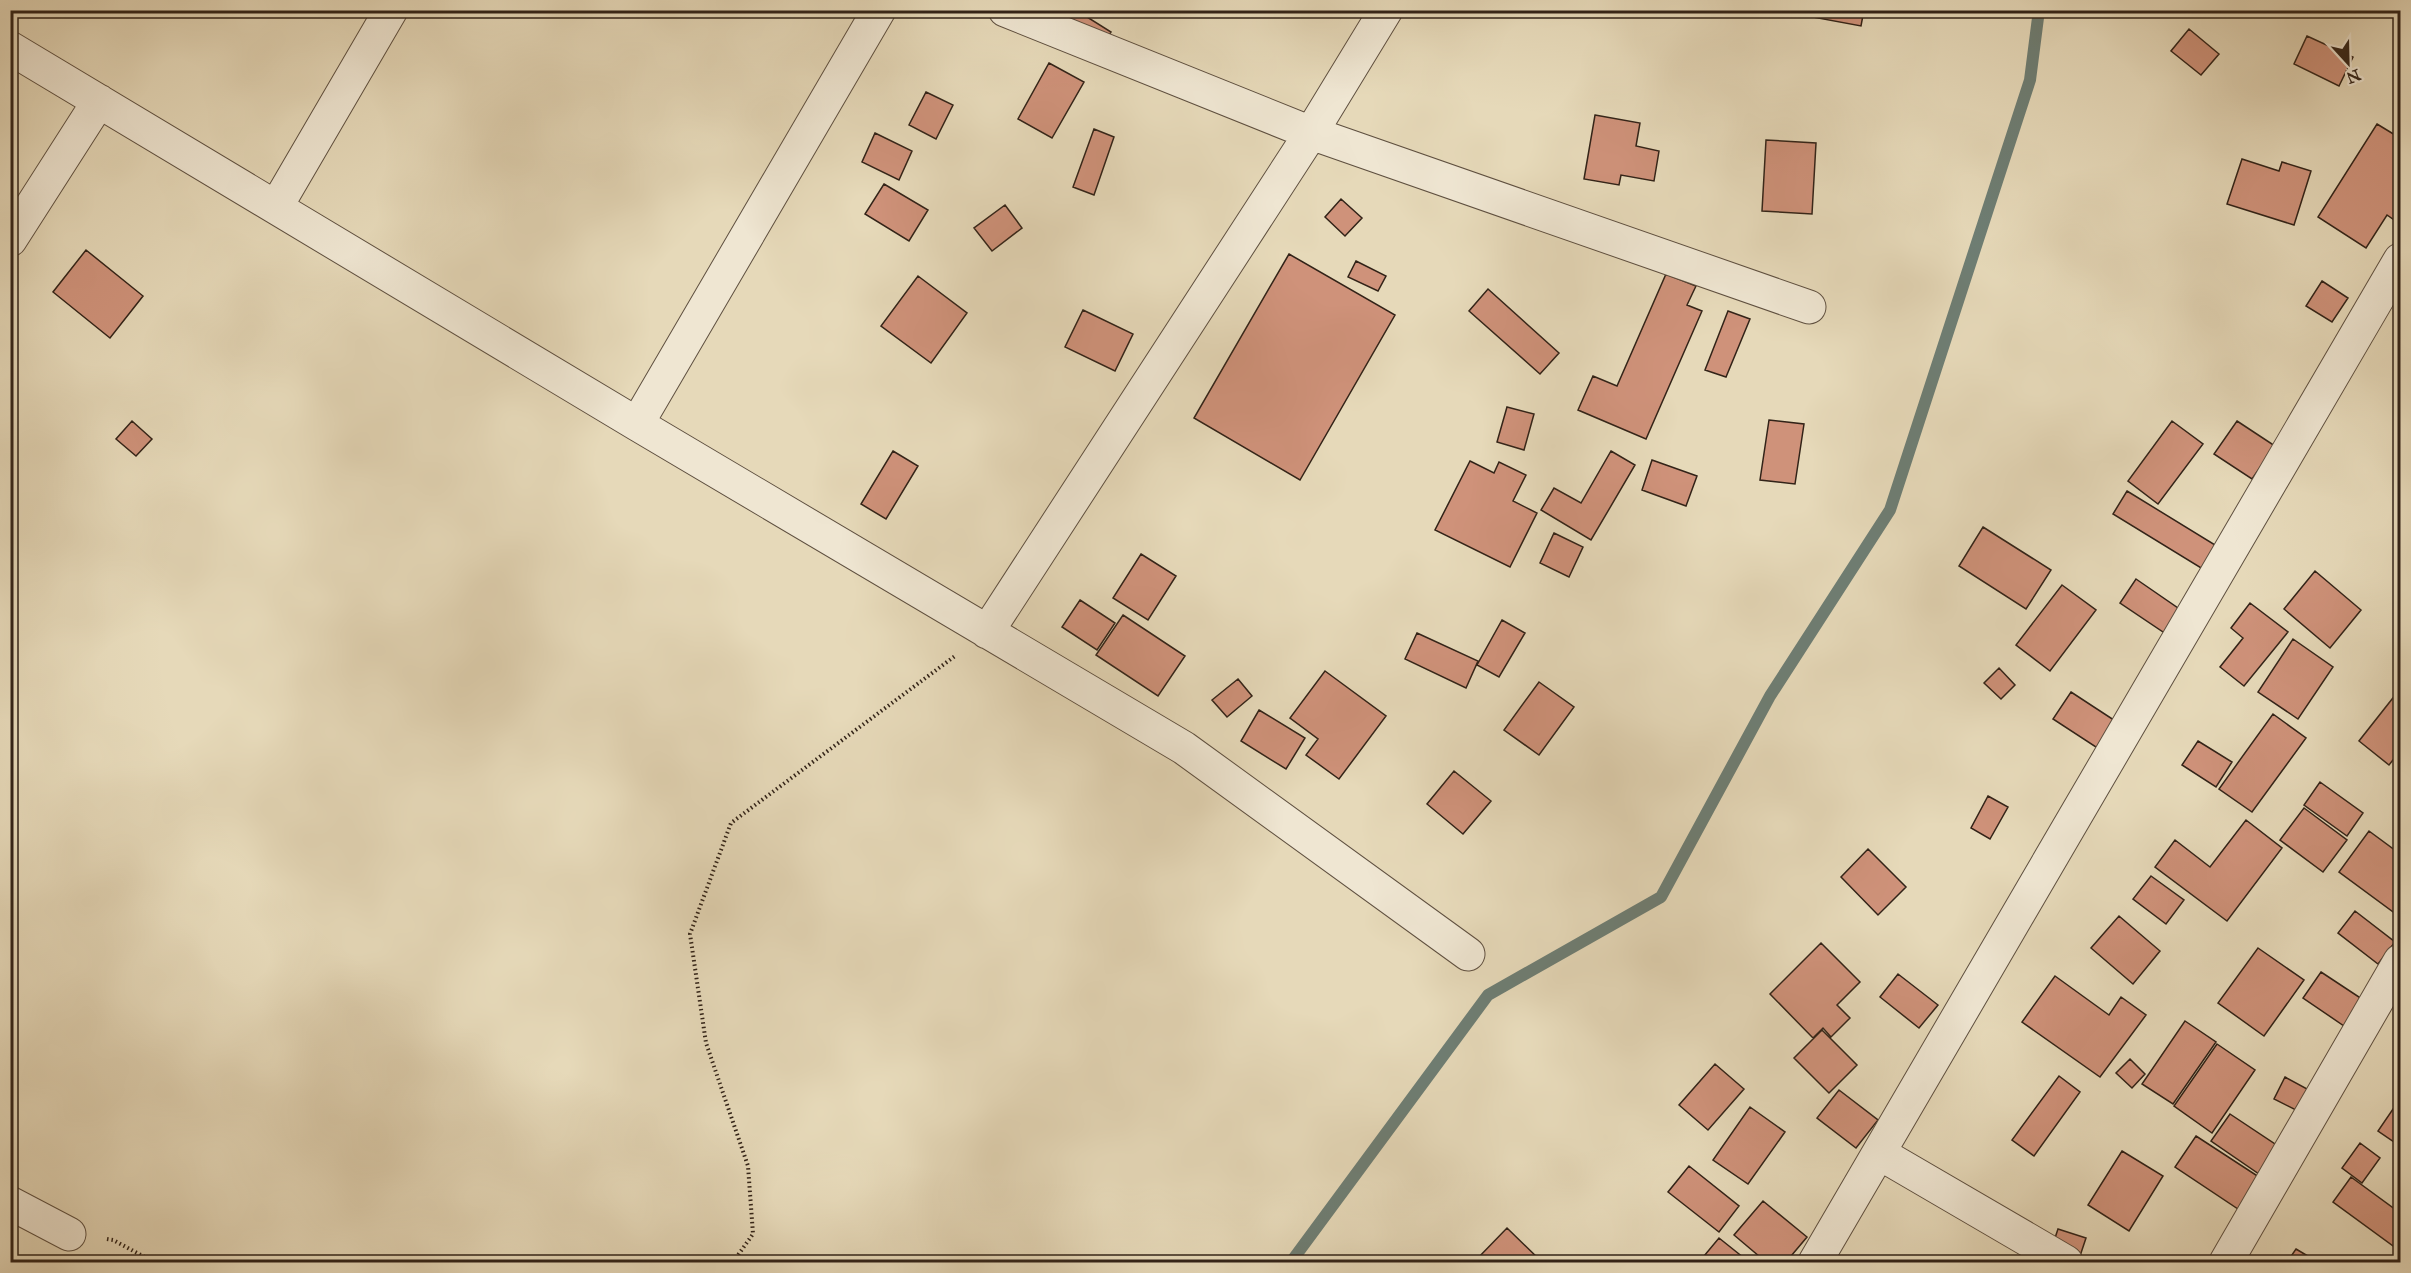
<svg xmlns="http://www.w3.org/2000/svg" width="2411" height="1273" viewBox="0 0 2411 1273" font-family="'IM FELL Great Primer',serif">
	<style>
		.lines { fill: none; stroke-linecap: round; stroke-linejoin: round }
		.stream { stroke: #6e7e74; stroke-width: 12 }
		.building { fill: #cf927a; stroke: #322318; stroke-width: 1.5 }
		.minor-casing { stroke: #5f5040; stroke-width: 35 }
		.path { stroke: #322318; stroke-width: 4; stroke-dasharray: 1.5 3; stroke-linecap: butt }
		.minor { stroke: #efe6d2; stroke-width: 33 }
	</style>
	<rect width="100%" height="100%" fill="#e6d9b9"/>
	<filter id="stains"><feTurbulence type="fractalNoise" baseFrequency=".00333" numOctaves="4"/><feColorMatrix values="0 0 0 0 .2 0 0 0 0 .09 0 0 0 0 .02 0 0 0 .5 -.17"/></filter>
	<radialGradient id="worn" r=".72"><stop offset=".6" stop-color="#630" stop-opacity="0"/><stop offset="1" stop-color="#630" stop-opacity=".3"/></radialGradient>
	<g class="lines">
		<!-- stream -->
		<path class="stream" d="M 1291,1262 L 1488,995 L 1661,897 L 1770,696 L 1890,510 L 2030,80 L 2039,10"/>
	</g>
	<!-- building -->
	<path class="building" d="M 550,10 L 570,10 L 568,17 Z
		M 1062,10 L 1076,10 L 1111,32 L 1096,56 L 1051,29 Z
		M 1808,10 L 1864,10 L 1861,26 L 1807,16 Z
		M 2189,29 L 2219,54 L 2201,75 L 2171,51 Z
		M 2307,36 L 2353,57 L 2339,86 L 2294,64 Z
		M 1049,63 L 1084,82 L 1052,138 L 1018,119 Z
		M 926,92 L 953,105 L 936,139 L 909,125 Z
		M 1595,115 L 1640,123 L 1636,146 L 1659,151 L 1654,181 L 1621,175 L 1619,185 L 1584,179 Z
		M 2377,124 L 2400,138 L 2400,224 L 2387,215 L 2366,248 L 2318,217 Z
		M 1094,129 L 1114,137 L 1094,195 L 1073,187 Z
		M 875,133 L 912,151 L 899,180 L 862,162 Z
		M 1766,140 L 1816,143 L 1812,214 L 1762,211 Z
		M 2242,159 L 2279,171 L 2282,162 L 2311,171 L 2294,225 L 2227,204 Z
		M 884,184 L 928,210 L 909,241 L 865,214 Z
		M 1341,199 L 1362,218 L 1345,236 L 1325,217 Z
		M 1005,205 L 1022,228 L 992,251 L 974,228 Z
		M 86,250 L 143,296 L 110,338 L 53,292 Z
		M 1289,254 L 1395,315 L 1300,480 L 1194,418 Z
		M 1356,261 L 1386,276 L 1378,291 L 1348,277 Z
		M 1666,274 L 1696,286 L 1687,305 L 1702,311 L 1646,439 L 1578,410 L 1593,376 L 1617,386 Z
		M 918,276 L 967,313 L 931,363 L 881,326 Z
		M 2322,281 L 2348,298 L 2332,322 L 2306,306 Z
		M 1488,289 L 1559,353 L 1540,374 L 1469,311 Z
		M 1083,310 L 1133,334 L 1115,371 L 1065,347 Z
		M 1728,311 L 1750,319 L 1726,377 L 1705,370 Z
		M 1507,407 L 1534,414 L 1524,450 L 1497,442 Z
		M 1769,420 L 1804,424 L 1795,484 L 1760,480 Z
		M 132,421 L 152,439 L 136,456 L 116,439 Z
		M 2172,421 L 2203,444 L 2158,504 L 2128,481 Z
		M 2237,421 L 2275,446 L 2252,479 L 2214,454 Z
		M 893,451 L 918,466 L 886,519 L 861,504 Z
		M 1611,451 L 1635,465 L 1591,540 L 1541,510 L 1554,488 L 1581,503 Z
		M 1652,460 L 1697,476 L 1686,506 L 1642,490 Z
		M 1470,461 L 1494,473 L 1499,462 L 1526,475 L 1513,501 L 1537,513 L 1510,567 L 1435,530 Z
		M 2127,491 L 2220,548 L 2206,571 L 2113,514 Z
		M 1983,527 L 2051,570 L 2026,609 L 1959,566 Z
		M 1554,533 L 1583,547 L 1569,577 L 1540,563 Z
		M 1141,554 L 1176,576 L 1148,620 L 1113,598 Z
		M 2315,571 L 2361,610 L 2330,648 L 2284,609 Z
		M 2136,579 L 2191,617 L 2175,640 L 2120,603 Z
		M 2062,585 L 2096,610 L 2050,671 L 2016,645 Z
		M 1080,600 L 1115,623 L 1097,650 L 1062,627 Z
		M 2250,603 L 2288,632 L 2244,686 L 2220,667 L 2243,638 L 2231,628 Z
		M 1123,615 L 1185,656 L 1158,696 L 1096,655 Z
		M 1502,620 L 1525,633 L 1499,677 L 1477,665 Z
		M 1417,633 L 1478,661 L 1466,688 L 1405,659 Z
		M 2293,639 L 2333,667 L 2298,719 L 2258,692 Z
		M 1999,668 L 2015,685 L 2001,699 L 1984,683 Z
		M 1325,671 L 1386,716 L 1339,779 L 1306,755 L 1318,739 L 1290,718 Z
		M 1238,679 L 1252,696 L 1227,717 L 1212,700 Z
		M 1539,682 L 1574,707 L 1539,755 L 1504,730 Z
		M 2400,689 L 2400,751 L 2389,765 L 2359,741 Z
		M 2071,692 L 2120,724 L 2102,751 L 2053,719 Z
		M 1259,710 L 1305,738 L 1286,769 L 1241,741 Z
		M 2273,714 L 2306,738 L 2252,812 L 2219,789 Z
		M 2198,741 L 2232,762 L 2216,787 L 2182,765 Z
		M 1454,771 L 1491,801 L 1463,834 L 1427,804 Z
		M 2320,782 L 2363,813 L 2347,836 L 2304,805 Z
		M 1988,796 L 2008,807 L 1990,839 L 1971,828 Z
		M 2304,808 L 2347,840 L 2323,872 L 2280,840 Z
		M 2246,820 L 2282,848 L 2227,921 L 2155,867 L 2175,840 L 2210,867 Z
		M 2369,831 L 2400,854 L 2400,917 L 2339,872 Z
		M 1868,849 L 1906,887 L 1878,915 L 1841,877 Z
		M 2151,876 L 2184,900 L 2166,924 L 2133,899 Z
		M 2355,911 L 2395,942 L 2378,964 L 2338,933 Z
		M 2119,916 L 2160,951 L 2133,984 L 2091,948 Z
		M 1821,943 L 1860,982 L 1837,1005 L 1850,1018 L 1831,1037 L 1823,1028 L 1813,1038 L 1770,994 Z
		M 2258,948 L 2304,980 L 2264,1036 L 2218,1003 Z
		M 2321,972 L 2362,999 L 2344,1026 L 2303,998 Z
		M 1898,974 L 1938,1005 L 1919,1028 L 1880,997 Z
		M 2055,976 L 2109,1015 L 2121,997 L 2146,1015 L 2100,1077 L 2022,1022 Z
		M 2185,1021 L 2216,1042 L 2173,1104 L 2142,1084 Z
		M 1822,1030 L 1857,1065 L 1829,1093 L 1794,1058 Z
		M 2217,1044 L 2255,1070 L 2212,1133 L 2174,1106 Z
		M 2130,1059 L 2145,1074 L 2132,1088 L 2116,1073 Z
		M 1715,1064 L 1744,1089 L 1708,1130 L 1679,1105 Z
		M 2059,1076 L 2080,1092 L 2034,1156 L 2012,1140 Z
		M 2285,1077 L 2309,1090 L 2298,1111 L 2274,1099 Z
		M 1839,1090 L 1878,1120 L 1856,1148 L 1817,1118 Z
		M 1750,1107 L 1785,1132 L 1748,1184 L 1713,1160 Z
		M 2393,1109 L 2400,1114 L 2400,1146 L 2378,1131 Z
		M 2230,1114 L 2278,1146 L 2259,1174 L 2211,1141 Z
		M 2196,1136 L 2259,1177 L 2238,1209 L 2175,1167 Z
		M 2360,1143 L 2380,1158 L 2362,1183 L 2342,1168 Z
		M 2122,1151 L 2163,1176 L 2129,1231 L 2088,1205 Z
		M 1689,1166 L 1739,1206 L 1719,1232 L 1668,1192 Z
		M 2351,1177 L 2400,1213 L 2400,1251 L 2333,1202 Z
		M 1763,1201 L 1807,1237 L 1786,1262 L 1766,1262 L 1734,1235 Z
		M 1507,1228 L 1542,1262 L 1478,1262 L 1476,1260 Z
		M 2058,1229 L 2086,1238 L 2078,1262 L 2050,1253 Z
		M 1719,1238 L 1749,1262 L 1699,1262 Z
		M 2296,1249 L 2318,1262 L 2287,1262 Z
		M 1927,1257 L 1936,1262 L 1923,1262 Z"/>
	<g class="lines">
		<!-- minor casing -->
		<g class="minor-casing">
			<path id="minor" d="M 1005,10 L 1311,133 L 1809,307
				M 10,48 L 637,424 L 1184,748 L 1468,954
				M 276,207 L 391,10
				M 10,240 L 99,101
				M 637,424 L 879,10
				M 987,632 L 1311,133 L 1386,10
				M 1879,1153 L 2066,1262
				M 10,1203 L 69,1234
				M 1815,1262 L 2400,260
				M 2226,1262 L 2400,961"/>
		</g>
		<!-- path -->
		<path class="path" d="M 107,1239 L 113,1240 L 154,1262
			M 733,1262 L 753,1234 L 748,1166 L 706,1043 L 690,934 L 731,823 L 955,656"/>
		<!-- minor -->
		<use href="#minor" class="minor"/>
	</g>
	<!-- margin -->
	<rect width="2411" height="1273" fill="none" stroke="#e6d9b9" stroke-width="36"/>
	<rect x="12" y="12" width="2387" height="1249" fill="none" stroke="#322318" stroke-width="3"/>
	<rect x="18" y="18" width="2375" height="1237" fill="none" stroke="#322318" stroke-width="1.5"/>
	<!-- north arrow -->
	<g transform="translate(2348 63) rotate(158)" stroke="#efe6d2" stroke-width="4.5" paint-order="stroke">
	<path d="M0-4.5L10 22L0 15L-10 22Z" fill="#322318"/>
	<text y="-9" font-size="16" font-weight="bold" text-anchor="middle" fill="#322318">N</text>
	</g>
	<rect width="100%" height="100%" filter="url(#stains)"/>
	<rect width="100%" height="100%" fill="url(#worn)"/>
</svg>
